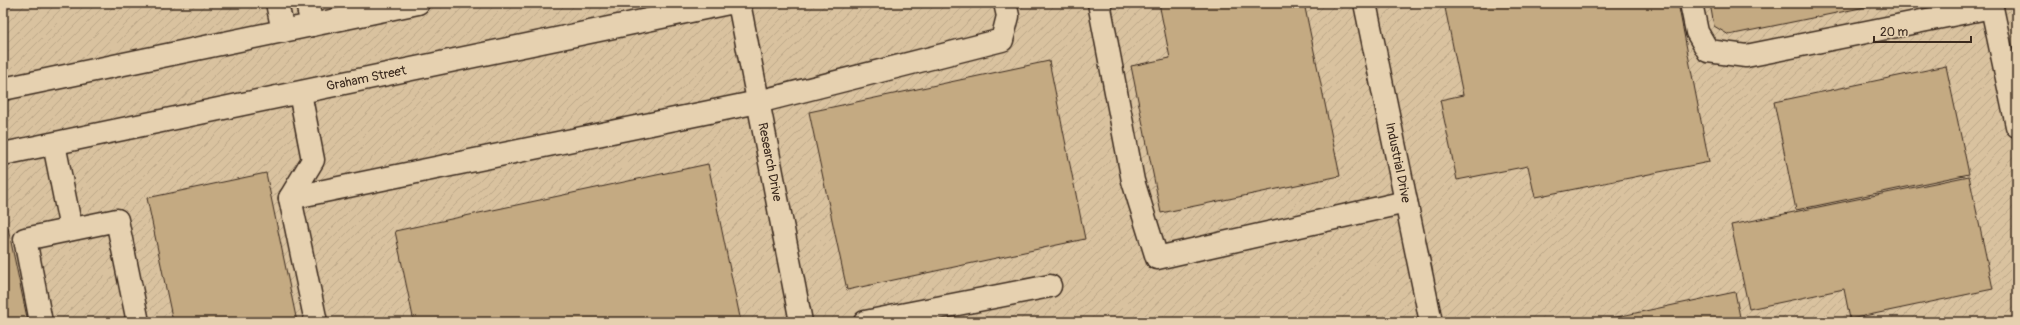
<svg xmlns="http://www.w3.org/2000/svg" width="2020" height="325" viewBox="0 0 2020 325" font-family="Pangolin,sans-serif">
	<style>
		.industrial { fill: url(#industrial-furrows) }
		.building { fill: #c4aa82; stroke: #3b2a1e }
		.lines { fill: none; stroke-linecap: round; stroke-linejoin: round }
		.minor-casing { stroke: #3b2a1e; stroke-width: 25 }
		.minor { stroke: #e6d1b0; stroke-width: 22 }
		.labels { text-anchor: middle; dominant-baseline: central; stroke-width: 3; stroke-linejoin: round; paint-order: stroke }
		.street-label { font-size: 13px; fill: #3b2a1e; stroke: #e6d1b0 }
	</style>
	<defs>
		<pattern id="industrial-furrows" width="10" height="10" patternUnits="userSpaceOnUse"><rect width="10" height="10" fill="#d9c29f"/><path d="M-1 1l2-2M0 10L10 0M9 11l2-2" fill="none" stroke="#bba788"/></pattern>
	</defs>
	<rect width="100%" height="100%" fill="#e6d1b0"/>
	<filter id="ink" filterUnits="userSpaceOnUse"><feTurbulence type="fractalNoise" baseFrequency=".025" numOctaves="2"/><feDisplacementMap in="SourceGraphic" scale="8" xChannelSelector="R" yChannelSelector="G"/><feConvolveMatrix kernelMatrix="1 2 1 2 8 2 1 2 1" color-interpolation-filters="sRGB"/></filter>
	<g filter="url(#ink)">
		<!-- industrial -->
		<path class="industrial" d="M 3,3 L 2017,3 L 2017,322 L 3,322 Z"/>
		<!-- building -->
		<path class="building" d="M 1159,3 L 1304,3 L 1340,176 L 1161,213 L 1131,66 L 1170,58 Z
			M 1444,3 L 1678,3 L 1709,162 L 1535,197 L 1528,166 L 1457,180 L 1440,100 L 1463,95 Z
			M 1710,3 L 1885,3 L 1729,35 L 1714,26 Z
			M 1049,61 L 1085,239 L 847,290 L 809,112 Z
			M 1946,66 L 1969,174 L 1796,210 L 1774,102 Z
			M 708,164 L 741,322 L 414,322 L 395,231 Z
			M 266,173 L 297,322 L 173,322 L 147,198 Z
			M 1969,176 L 1993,289 L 1850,319 L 1844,289 L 1749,309 L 1731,225 Z
			M 8,228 L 28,322 L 3,322 L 3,230 Z
			M 1735,292 L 1741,322 L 1593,322 Z"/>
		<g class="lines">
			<!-- minor casing -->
			<g class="minor-casing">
				<g id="minor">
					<path d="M 277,3 L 283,31"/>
					<path d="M 307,3 L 312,25"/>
					<path id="s1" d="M 739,3 L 801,322"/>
					<path d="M 1099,3 L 1133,181 L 1157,258 L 1406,202"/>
					<path id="s2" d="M 1365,3 L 1431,322"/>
					<path d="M 1691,3 L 1697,32 L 1708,51 L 1746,56 L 1992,7"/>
					<path d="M 1991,3 L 2017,126"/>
					<path d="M 3,89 L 418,3"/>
					<path d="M 300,93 L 313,160 L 290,198 L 316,322"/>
					<path d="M 54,144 L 71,229"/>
					<path id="s3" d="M 3,154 L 729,3"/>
					<path d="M 290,198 L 758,102 L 1002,40 L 1008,16 L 1005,3"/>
					<path d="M 41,322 L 25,239 L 117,220 L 138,322"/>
					<path d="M 865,322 L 1050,286"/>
				</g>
			</g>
			<!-- minor -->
			<use href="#minor" class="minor"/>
		</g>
	</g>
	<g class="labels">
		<!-- street labels -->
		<g class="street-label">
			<text stroke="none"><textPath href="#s3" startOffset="371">Graham Street</textPath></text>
			<text stroke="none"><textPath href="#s2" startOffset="163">Industrial Drive</textPath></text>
			<text stroke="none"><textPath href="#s1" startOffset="162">Research Drive</textPath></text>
		</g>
	</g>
	<!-- margin -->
	<rect width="2020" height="325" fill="none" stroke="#e6d1b0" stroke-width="16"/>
	<rect x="8" y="8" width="2004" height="309" fill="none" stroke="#3b2a1e" stroke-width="1.5" filter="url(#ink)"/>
	<!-- scale -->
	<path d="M1874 36v6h97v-6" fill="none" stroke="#3b2a1e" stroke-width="2"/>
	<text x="1880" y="36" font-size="12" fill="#3b2a1e" stroke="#e6d1b0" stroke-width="3" paint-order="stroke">20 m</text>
</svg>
